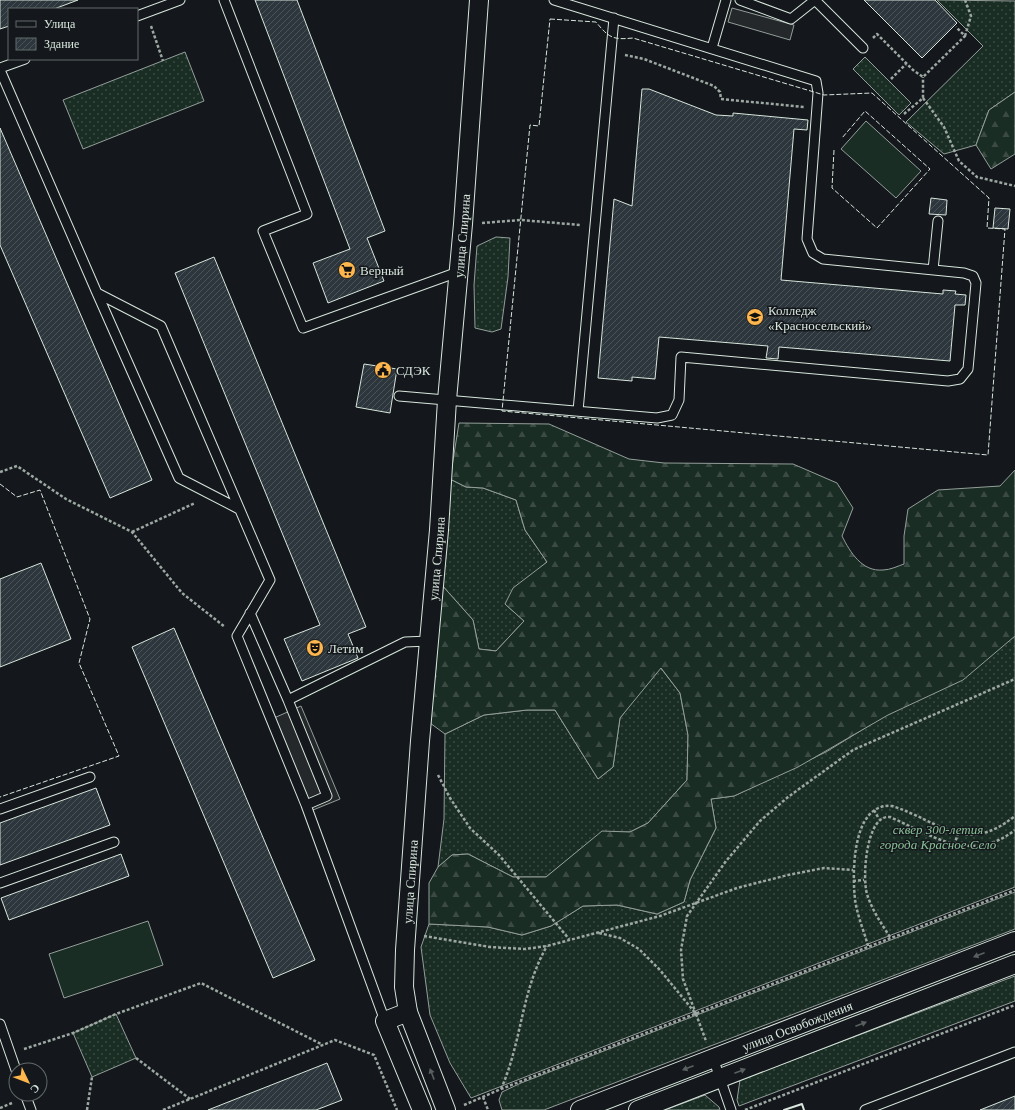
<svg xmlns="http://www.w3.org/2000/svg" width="1015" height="1110" viewBox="0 0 1015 1110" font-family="Georgia,serif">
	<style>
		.grass { fill: url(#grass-dots); stroke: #939e99 }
		.forest { fill: url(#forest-firs); stroke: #939e99 }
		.garden { fill: #1a2d24; stroke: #939e99 }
		.parking { fill: #24282b; stroke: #939e99 }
		.building { fill: url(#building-hatch); stroke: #d8e6dc }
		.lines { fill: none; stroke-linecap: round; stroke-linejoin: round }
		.lane-casing { stroke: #d8e6dc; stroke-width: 11 }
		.street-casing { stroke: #d8e6dc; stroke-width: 20 }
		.path { stroke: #9da8a2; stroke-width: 2.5; stroke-dasharray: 3 2; stroke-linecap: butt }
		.lane { stroke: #14181c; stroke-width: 9 }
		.street { stroke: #14181c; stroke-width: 18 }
		.fence { stroke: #d8e6dc; stroke-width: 1; stroke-dasharray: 5 2; stroke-linecap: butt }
		.wall { stroke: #d8e6dc; stroke-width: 2 }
		.oneway { fill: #59605f }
		.labels { text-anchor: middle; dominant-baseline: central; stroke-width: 3; stroke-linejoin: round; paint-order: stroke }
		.street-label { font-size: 13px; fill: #d8e6dc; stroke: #14181c }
		.poi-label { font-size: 13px; fill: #d8e6dc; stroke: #14181c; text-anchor: start }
		.park-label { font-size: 13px; font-style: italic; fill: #8ac095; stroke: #14181c }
	</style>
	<defs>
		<pattern id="grass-dots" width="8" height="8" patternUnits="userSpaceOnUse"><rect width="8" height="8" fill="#1a2d24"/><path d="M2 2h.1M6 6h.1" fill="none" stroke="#3b4b43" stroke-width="1.8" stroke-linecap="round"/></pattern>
		<pattern id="forest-firs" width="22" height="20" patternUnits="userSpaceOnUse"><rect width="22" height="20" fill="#1a2d24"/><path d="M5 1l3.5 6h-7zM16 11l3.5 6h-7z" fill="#3b4b43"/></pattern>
		<pattern id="building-hatch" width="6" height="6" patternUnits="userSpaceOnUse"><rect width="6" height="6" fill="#2c363c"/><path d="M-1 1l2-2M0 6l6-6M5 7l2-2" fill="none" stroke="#4a5358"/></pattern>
	</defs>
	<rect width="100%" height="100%" fill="#14181c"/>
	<!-- grass -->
	<path class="grass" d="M 937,0 L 1015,1 L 1015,92 L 989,110 L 976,145 L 944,154 L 906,122 L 983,46 Z
		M 185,52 L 204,101 L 83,149 L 63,100 Z
		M 865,57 L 911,103 L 899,115 L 853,69 Z
		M 496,237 L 510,238 L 508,277 L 501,329 L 492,332 L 475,328 L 474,285 L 477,246 Z
		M 450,479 L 466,487 L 483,488 L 516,500 L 525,530 L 547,562 L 533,574 L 505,604 L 524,621 L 496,651 L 479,649 L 473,620 L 440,583 Z
		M 1015,636 L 1015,887 L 471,1098 L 450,1063 L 430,1015 L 421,947 L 429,924 L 488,927 L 522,935 L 551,926 L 583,906 L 617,905 L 657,914 L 684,902 L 690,880 L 716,828 L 711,799 L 734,796 L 826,752 Z
		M 660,667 L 680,693 L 688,735 L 687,780 L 648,823 L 630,832 L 602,832 L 546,877 L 513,877 L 468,854 L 452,855 L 438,867 L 444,819 L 445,734 L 484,715 L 527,710 L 555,710 L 598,779 L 613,767 L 620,718 Z
		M 1015,892 L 1015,929 L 544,1110 L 502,1110 L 499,1100 L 502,1092 L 521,1083 Z
		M 1015,976 L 1015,1001 L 739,1106 L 737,1100 L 740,1080 Z
		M 116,1014 L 136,1058 L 92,1077 L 73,1033 Z
		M 705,1095 L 719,1107 L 720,1110 L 665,1110 Z"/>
	<!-- forest -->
	<path class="forest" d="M 1015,92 L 1015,154 L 991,169 L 976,145 L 989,110 Z
		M 459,423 L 549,424 L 629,459 L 664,463 L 793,464 L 837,483 L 853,508 L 842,536 C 850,552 862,572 883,570 C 890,570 898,566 904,564 L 904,536 L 908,509 L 938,490 L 1000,486 L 1015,470 L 1015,636 L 963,680 L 888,715 L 798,767 L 734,796 L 711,799 L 716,828 L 690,880 L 684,902 L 657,914 L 617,905 L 583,906 L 551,926 L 522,935 L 488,927 L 429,924 L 429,883 L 438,867 L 452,855 L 468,854 L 513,877 L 546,877 L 602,831 L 630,832 L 648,823 L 687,780 L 688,735 L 680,693 L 661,668 L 620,718 L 613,767 L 598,779 L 555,710 L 527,710 L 484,715 L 445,734 L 430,723 L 436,667 L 440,583 L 473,620 L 479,649 L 496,651 L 524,621 L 505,604 L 513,588 L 547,562 L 525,530 L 516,500 L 483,488 L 466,487 L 450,479 Z"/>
	<!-- garden -->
	<path class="garden" d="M 866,121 L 921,171 L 896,198 L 841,149 Z
		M 148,921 L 163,965 L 64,998 L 49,954 Z"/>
	<!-- parking -->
	<path class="parking" d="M 732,8 L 794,25 L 790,40 L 728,22 Z
		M 301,706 L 340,799 L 313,810 L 274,718 Z"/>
	<!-- building -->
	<path class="building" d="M 0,0 L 78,0 L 54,9 L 9,9 L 9,26 L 0,29 Z
		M 255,0 L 297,0 L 385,231 L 367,238 L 384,281 L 328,303 L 313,263 L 350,249 Z
		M 864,0 L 935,0 L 957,23 L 922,58 Z
		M 642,89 L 649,89 L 716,115 L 733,116 L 733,113 L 808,120 L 807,130 L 794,129 L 781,280 L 943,294 L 943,290 L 956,291 L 955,294 L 966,295 L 965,305 L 955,305 L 950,361 L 779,347 L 778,359 L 766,358 L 768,346 L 659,337 L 655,379 L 632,377 L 632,381 L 598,378 L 614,199 L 632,206 Z
		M 0,128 L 152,480 L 110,498 L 0,245 Z
		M 931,198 L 947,200 L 946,215 L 929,214 Z
		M 995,208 L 1010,209 L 1008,229 L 993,228 Z
		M 214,257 L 366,627 L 348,634 L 358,658 L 302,681 L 284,639 L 320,625 L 175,273 Z
		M 364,364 L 397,369 L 390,413 L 356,407 Z
		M 41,563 L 71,639 L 0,667 L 0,579 Z
		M 174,628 L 315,960 L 273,978 L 132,647 Z
		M 96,788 L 110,825 L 0,865 L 0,823 Z
		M 121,854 L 129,876 L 9,920 L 1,898 Z
		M 327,1063 L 342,1100 L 316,1110 L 208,1110 Z
		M 1015,1096 L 1015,1110 L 980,1110 Z"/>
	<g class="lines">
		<!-- lane casing -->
		<g class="lane-casing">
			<path id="lane" d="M 224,0 L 307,214 L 263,231 L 303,328 L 458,272
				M 740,0 L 791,19 L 815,0
				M 815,0 L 863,48
				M 137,16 L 180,0
				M 712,48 L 726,0
				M 0,68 L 25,59
				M 0,70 L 97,293 L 161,326 L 270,580 L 237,636 L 306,805 L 385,1021
				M 933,270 L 938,221
				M 97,293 L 179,478 L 239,509
				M 399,396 L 657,418 L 672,415 L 679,400 L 681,357 L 948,381 L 960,379 L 968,369 L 976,283 L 973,276 L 964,273 L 823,259 L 813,253 L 807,239 L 818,93 L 816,81 L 554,0
				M 578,411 L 614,18
				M 250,613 L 288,700 L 405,642 L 429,641
				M 288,700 L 327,796 L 306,805
				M 0,809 L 90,777
				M 0,883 L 114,842
				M 0,1024 L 16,1070
				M 713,1058 L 731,1110
				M 25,1094 L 31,1110
				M 865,1110 L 1015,1052"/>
		</g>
		<!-- street casing -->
		<g class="street-casing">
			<g id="street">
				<path d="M 408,1012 L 385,1021 L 422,1110"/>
				<path id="s1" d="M 446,1110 L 408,1012 L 404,987 L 405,950 L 420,741 L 439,530 L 447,400 L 463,224 L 479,0"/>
				<path id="s2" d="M 580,1110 L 1015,941"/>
				<path d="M 638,1110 L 1015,964"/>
			</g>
		</g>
		<!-- path -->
		<path class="path" d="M 965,0 L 971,16 L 965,36
			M 151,26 L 163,61
			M 873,38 L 877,34 L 913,70 L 923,77 L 965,36 L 956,27
			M 625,55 L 644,59 L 714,86 L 720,92 L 721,99 L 804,107
			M 891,79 L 906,64
			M 923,98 L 944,127 L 959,161 L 977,177 L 1015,186
			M 904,114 L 923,98 L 923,77
			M 482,223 L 521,220 L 581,225
			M 0,472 L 17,466 L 66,499 L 132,532 L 182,593 L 225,627
			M 132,532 L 195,503
			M 438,775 L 450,798 L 470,828 L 499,855 L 569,939
			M 874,810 L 879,819
			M 954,845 L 958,834
			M 853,881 L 864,880
			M 599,933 L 620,938 L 639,949 L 660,970 L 696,1014 L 706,1041
			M 424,936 L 490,947 L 525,949 L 547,946 L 660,916 L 737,888 L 788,875 L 824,868 L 853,870
			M 890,937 C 881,923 872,910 867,894 C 862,878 866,814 890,817 C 933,836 971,864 1015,830
			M 868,946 C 864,931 857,915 855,899 C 852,873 852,802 892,806 C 940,821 965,856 1015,816
			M 696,1014 L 683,979 L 681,950 L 687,916 L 726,861 L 760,821 L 788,797 L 853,750 L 1015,679
			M 24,1049 L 73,1033 L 116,1014 L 201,983 L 323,1045
			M 136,1058 L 190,1099
			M 501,1089 C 522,1042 521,991 547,946
			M 483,1097 L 488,1110
			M 464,1105 L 501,1089 L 1015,890
			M 0,1108 L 12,1103
			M 87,1110 L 92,1077
			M 163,1110 L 335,1040 L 374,1055 L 397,1110
			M 745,1110 L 1015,1005"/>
		<!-- lane -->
		<use href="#lane" class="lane"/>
		<!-- street -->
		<use href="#street" class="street"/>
		<!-- fence -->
		<path class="fence" d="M 550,19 L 596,22 C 609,38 613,40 633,38 L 824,95 L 872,93 L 989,198 L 987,228 L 1005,229 L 988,455 L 502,411 L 530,125 L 539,126 Z
			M 834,150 L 832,188 L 877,228 L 930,169 L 865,111 L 842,138
			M 0,484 L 17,497 L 40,490 L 90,619 L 79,663 L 119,756 L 0,797"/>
		<!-- wall -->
		<path class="wall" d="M 784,1110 L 802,1104 L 804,1110"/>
	</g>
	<!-- one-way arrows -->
	<defs><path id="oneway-solid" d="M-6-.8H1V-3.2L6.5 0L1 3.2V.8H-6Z"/></defs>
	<g class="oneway">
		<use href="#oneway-solid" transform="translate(979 955) rotate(159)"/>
		<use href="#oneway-solid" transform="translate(861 1024) rotate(-21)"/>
		<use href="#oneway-solid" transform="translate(688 1068) rotate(159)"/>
		<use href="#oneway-solid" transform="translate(740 1071) rotate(-21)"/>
		<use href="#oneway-solid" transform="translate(432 1074) rotate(-111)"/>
	</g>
	<!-- icons -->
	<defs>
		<g id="supermarket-disc" transform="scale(0.9)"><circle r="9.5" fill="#ffb74d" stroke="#14181c"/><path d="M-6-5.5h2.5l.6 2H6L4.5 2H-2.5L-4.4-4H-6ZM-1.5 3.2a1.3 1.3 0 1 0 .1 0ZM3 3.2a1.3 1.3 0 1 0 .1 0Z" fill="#111"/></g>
		<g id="university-disc" transform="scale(0.9)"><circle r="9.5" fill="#ffb74d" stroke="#14181c"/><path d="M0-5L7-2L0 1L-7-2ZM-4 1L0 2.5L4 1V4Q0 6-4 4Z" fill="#111"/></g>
		<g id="civic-disc" transform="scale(0.9)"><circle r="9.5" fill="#ffb74d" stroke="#14181c"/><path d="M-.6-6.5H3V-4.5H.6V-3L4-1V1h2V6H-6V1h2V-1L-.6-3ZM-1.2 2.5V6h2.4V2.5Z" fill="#111"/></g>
		<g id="theatre-disc" transform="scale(0.9)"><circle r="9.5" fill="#ffb74d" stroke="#14181c"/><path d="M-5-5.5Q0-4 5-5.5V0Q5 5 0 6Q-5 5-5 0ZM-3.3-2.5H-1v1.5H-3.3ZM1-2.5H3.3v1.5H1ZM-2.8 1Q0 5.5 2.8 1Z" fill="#111"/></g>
	</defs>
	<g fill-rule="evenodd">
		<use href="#supermarket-disc" x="347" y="270"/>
		<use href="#university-disc" x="755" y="317"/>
		<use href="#civic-disc" x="383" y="370"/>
		<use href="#theatre-disc" x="315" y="648"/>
	</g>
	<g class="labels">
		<!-- street labels -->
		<g class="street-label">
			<text stroke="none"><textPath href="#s1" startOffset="884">улица Спирина</textPath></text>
			<text stroke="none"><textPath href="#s1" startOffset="560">улица Спирина</textPath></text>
			<text stroke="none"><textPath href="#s1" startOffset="236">улица Спирина</textPath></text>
			<text stroke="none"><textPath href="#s2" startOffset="233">улица Освобождения</textPath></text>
		</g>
		<!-- poi labels -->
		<g class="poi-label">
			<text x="360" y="270">Верный</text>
			<text x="768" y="310">Колледж<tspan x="768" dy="15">«Красносельский»</tspan></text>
			<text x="396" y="370">СДЭК</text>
			<text x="328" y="648">Летим</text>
		</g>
		<!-- park labels -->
		<g class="park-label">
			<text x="938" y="829">сквер 300-летия<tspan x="938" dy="15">города Красное Село</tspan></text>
		</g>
	</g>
	<!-- legend -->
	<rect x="8" y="8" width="130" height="52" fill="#14181c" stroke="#626a69"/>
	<rect x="16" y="21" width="20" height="6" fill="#14181c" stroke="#626a69"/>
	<text x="44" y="28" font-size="12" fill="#d8e6dc">Улица</text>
	<rect x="16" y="38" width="20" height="12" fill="url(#building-hatch)" stroke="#626a69"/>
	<text x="44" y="48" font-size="12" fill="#d8e6dc">Здание</text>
	<!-- north arrow -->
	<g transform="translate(28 1082) rotate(133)"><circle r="19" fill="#14181c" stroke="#626a69"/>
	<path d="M0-3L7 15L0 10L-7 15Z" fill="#ffb74d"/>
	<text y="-6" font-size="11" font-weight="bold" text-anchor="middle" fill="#d8e6dc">С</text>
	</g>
</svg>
